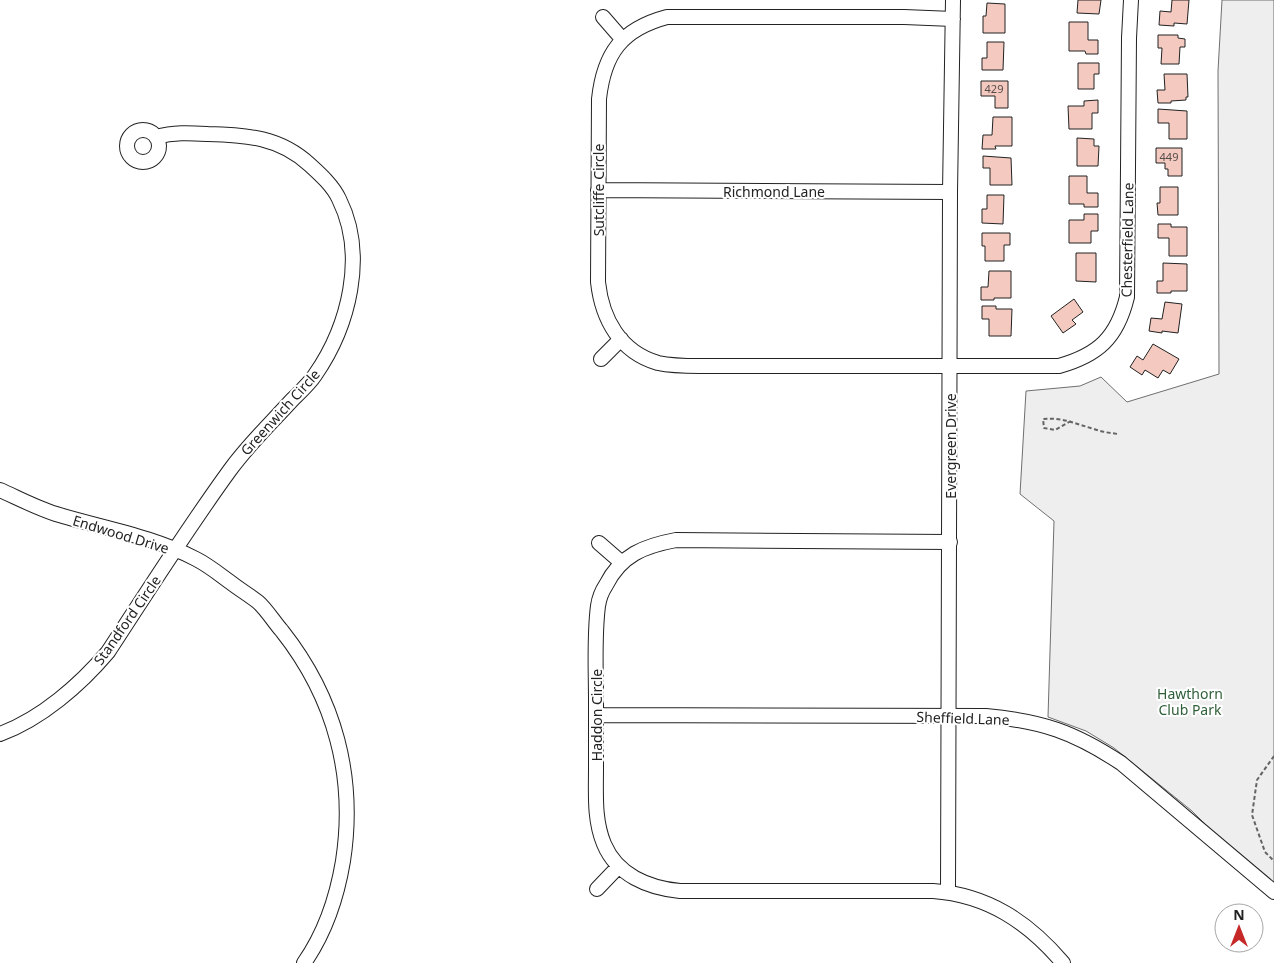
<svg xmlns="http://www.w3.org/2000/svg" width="1274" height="963" viewBox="0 0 1274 963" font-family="'Noto Sans',sans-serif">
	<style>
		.green { fill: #eee; stroke: #6f6f6f }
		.building { fill: #f3c9c0; stroke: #222 }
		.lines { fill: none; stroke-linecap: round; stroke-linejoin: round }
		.minor-casing { stroke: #222; stroke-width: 16 }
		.path { stroke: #646464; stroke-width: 2; stroke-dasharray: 4 2.5; stroke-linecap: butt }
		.minor { stroke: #fff; stroke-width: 14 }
		.labels { text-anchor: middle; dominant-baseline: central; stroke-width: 4; stroke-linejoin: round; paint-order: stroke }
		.number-label { font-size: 11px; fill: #564c4a }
		.street-label { font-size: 14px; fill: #222; stroke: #fff }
		.park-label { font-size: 14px; fill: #2f5e38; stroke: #fff }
	</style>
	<rect width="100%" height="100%" fill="#fff"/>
	<!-- green -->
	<path class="green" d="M 1222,0 L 1274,0 L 1274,883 L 1228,847 L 1192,811 L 1114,748 L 1086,731 L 1048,717 L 1054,521 L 1020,494 L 1026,391 L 1080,386 L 1101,377 L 1127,402 L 1219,374 L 1218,71 Z"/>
	<!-- building -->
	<path class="building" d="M 1078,0 L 1101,0 L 1099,14 L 1077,13 Z
		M 1172,0 L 1189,0 L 1187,24 L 1174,23 L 1174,26 L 1159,25 L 1160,11 L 1171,12 Z
		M 987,3 L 1005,4 L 1005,33 L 983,33 L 983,16 L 986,16 Z
		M 1069,22 L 1088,22 L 1088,40 L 1098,40 L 1098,54 L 1086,54 L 1085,51 L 1069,51 Z
		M 1158,35 L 1178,35 L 1178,38 L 1185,39 L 1185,47 L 1180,47 L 1179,64 L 1161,64 L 1162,48 L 1158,48 Z
		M 987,42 L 1004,42 L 1003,70 L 982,70 L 982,58 L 987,58 Z
		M 1078,63 L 1099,63 L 1099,74 L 1094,74 L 1094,89 L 1078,89 Z
		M 1164,74 L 1187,74 L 1188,97 L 1186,97 L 1186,100 L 1171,101 L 1171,103 L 1158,103 L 1157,90 L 1165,90 Z
		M 981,81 L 1008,81 L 1008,108 L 995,108 L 995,96 L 981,96 Z
		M 1098,100 L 1098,113 L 1092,113 L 1092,129 L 1069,129 L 1068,106 L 1084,106 L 1084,101 Z
		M 1158,109 L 1187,111 L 1187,139 L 1169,139 L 1169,123 L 1158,123 Z
		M 993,117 L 1012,117 L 1012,146 L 995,146 L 996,149 L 982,149 L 983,135 L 992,135 Z
		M 1077,138 L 1094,139 L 1094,146 L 1099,146 L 1098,166 L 1077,166 Z
		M 1156,148 L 1182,148 L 1182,176 L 1168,176 L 1168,169 L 1165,169 L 1165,163 L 1156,163 Z
		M 983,156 L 1011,158 L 1012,185 L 990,185 L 990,168 L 983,168 Z
		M 1069,176 L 1087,176 L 1087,193 L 1098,193 L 1098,207 L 1084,207 L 1084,204 L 1069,204 Z
		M 1160,187 L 1178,187 L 1178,215 L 1158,215 L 1157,203 L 1160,203 Z
		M 987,195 L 1004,195 L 1003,224 L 982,223 L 982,209 L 987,209 Z
		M 1084,214 L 1098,214 L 1098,231 L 1091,231 L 1091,243 L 1069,243 L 1069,220 L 1084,220 Z
		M 1158,224 L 1171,224 L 1171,227 L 1187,227 L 1187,256 L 1169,256 L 1169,238 L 1158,238 Z
		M 982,233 L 1010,233 L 1010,245 L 1004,245 L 1004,261 L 985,261 L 985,246 L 982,246 Z
		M 1076,253 L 1096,253 L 1096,282 L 1076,281 Z
		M 1163,263 L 1187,264 L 1187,291 L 1171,291 L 1171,293 L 1157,293 L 1157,281 L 1163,281 Z
		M 989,271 L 1011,271 L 1011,298 L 994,298 L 994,300 L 981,300 L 981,287 L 988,287 Z
		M 1074,299 L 1083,312 L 1072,320 L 1076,324 L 1063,333 L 1051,316 Z
		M 1165,302 L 1182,304 L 1178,333 L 1162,331 L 1162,333 L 1149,331 L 1151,318 L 1162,319 Z
		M 982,306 L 996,306 L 996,309 L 1012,309 L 1011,336 L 989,336 L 989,319 L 982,319 Z
		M 1153,344 L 1179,359 L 1170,374 L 1163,370 L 1158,378 L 1145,370 L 1142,375 L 1130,367 L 1137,356 L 1143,360 Z"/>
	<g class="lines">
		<!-- minor casing -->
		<g class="minor-casing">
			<path id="minor" d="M 603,17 L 623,40
				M 953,19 L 904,17 L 667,17 C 622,29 604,53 599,99 L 598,282 C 602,319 620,352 658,363 C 672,366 686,366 700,366 L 1059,366 C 1098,355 1117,338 1127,297 L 1129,38 L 1131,0
				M127 146a16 16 0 1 1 32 0a16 16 0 1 1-32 0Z
				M 598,190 L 950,192
				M 601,359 L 621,339
				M 0,490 C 18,498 37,508 56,514 C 102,528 152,536 196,559 C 208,565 219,574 230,582 C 239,589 249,595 258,602 C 267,610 274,622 282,631 C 335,698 356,777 343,861 C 337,897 325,933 304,963
				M 950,542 L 676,540 C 644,546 621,555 606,585 C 602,591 599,599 598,606 C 594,637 596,670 596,701 C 596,724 596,746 596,769 C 596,794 594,820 604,844 C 617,875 648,888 680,891 L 933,891 C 988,895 1028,922 1063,963
				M 599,543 L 622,563
				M 596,715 L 986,716 C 1042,721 1074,732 1121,763 L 1274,892
				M 0,734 C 41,719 80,685 108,652 C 148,591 187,529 230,470 C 248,445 271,423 292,400 C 300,392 309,384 315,375 C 349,326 367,255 339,199 C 333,186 321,175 310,165 C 280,137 247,135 208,134 C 190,133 174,132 156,137
				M 597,889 L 619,866
				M 948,892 L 950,192 L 953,0"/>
		</g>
		<!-- path -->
		<path class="path" d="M 1071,421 L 1055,430 L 1044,428 L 1043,419 C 1062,417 1076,424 1094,429 C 1102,432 1110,433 1118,434
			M 1274,756 L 1257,780 L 1252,815 L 1265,852 L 1274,861"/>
		<!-- minor -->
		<use href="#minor" class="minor"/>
	</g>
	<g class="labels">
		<!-- number labels -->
		<g class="number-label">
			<text x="994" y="88">429</text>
			<text x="1169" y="156">449</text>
		</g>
		<!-- street labels -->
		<g class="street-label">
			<text transform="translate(598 190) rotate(-90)">Sutcliffe Circle</text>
			<text x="774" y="191">Richmond Lane</text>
			<text transform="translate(1127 240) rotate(-89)">Chesterfield Lane</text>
			<text transform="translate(280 412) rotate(-48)">Greenwich Circle</text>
			<text transform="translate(950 446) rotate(-90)">Evergreen Drive</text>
			<text transform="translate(121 534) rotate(17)">Endwood Drive</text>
			<text transform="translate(127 620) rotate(-55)">Standford Circle</text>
			<text transform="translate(596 715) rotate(-90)">Haddon Circle</text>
			<text transform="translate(963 718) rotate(2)">Sheffield Lane</text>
		</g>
		<!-- park labels -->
		<g class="park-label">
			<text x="1190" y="693">Hawthorn<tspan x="1190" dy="16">Club Park</tspan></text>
		</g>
	</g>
	<!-- north arrow -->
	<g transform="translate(1239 928)"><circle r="24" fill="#ffffff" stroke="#a7a7a7"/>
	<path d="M0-4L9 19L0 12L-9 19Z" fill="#c62828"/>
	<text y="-8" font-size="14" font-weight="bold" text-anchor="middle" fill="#222222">N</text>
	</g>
</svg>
